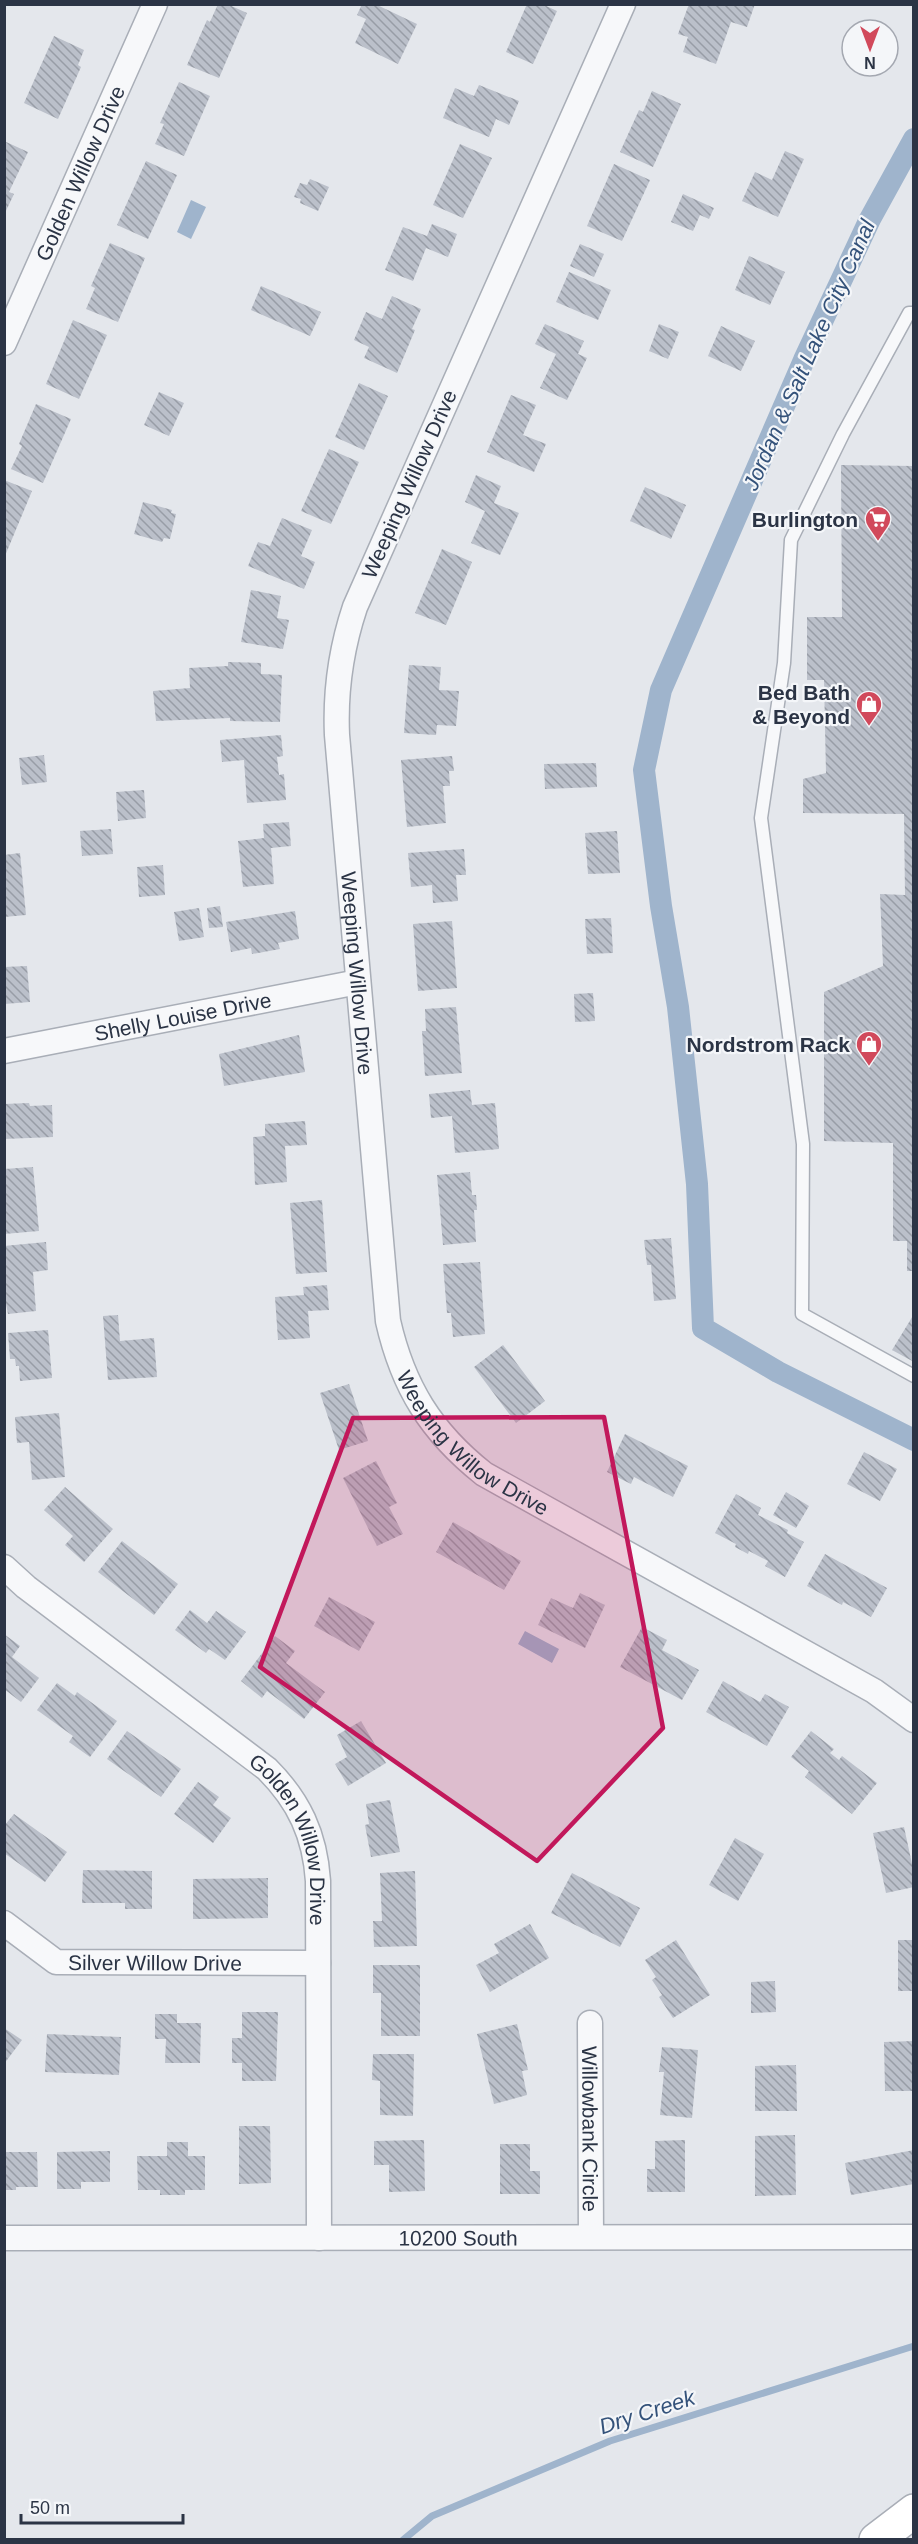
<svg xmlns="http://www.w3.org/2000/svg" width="918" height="2544" viewBox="0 0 918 2544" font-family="Helvetica,sans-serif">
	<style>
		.water { fill: #9fb4cc }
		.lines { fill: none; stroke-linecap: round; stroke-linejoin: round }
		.stream { stroke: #9fb4cc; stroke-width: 7 }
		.canal { stroke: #9fb4cc; stroke-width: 22 }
		.building { fill: url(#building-back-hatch) }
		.lane-casing { stroke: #a9aeb7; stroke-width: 15 }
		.street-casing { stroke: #a9aeb7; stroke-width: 27 }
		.secondary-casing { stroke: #a9aeb7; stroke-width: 36 }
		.lane { stroke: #f7f8fa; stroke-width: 12 }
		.street { stroke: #f7f8fa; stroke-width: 24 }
		.secondary { stroke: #fff; stroke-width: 33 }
		.marked { fill: #c2185b; fill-opacity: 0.2; stroke: #c2185b; stroke-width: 4.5; stroke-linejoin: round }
		.labels { text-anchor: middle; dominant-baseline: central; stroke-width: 4.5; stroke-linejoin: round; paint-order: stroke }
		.street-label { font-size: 21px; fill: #2b3445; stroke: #f4f6f9 }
		.poi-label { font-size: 21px; font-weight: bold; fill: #2b3445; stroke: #f4f6f9; text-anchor: end }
		.water-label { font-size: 22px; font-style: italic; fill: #34527a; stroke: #f4f6f9 }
	</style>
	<defs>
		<pattern id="building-back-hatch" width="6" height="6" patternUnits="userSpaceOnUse" patternTransform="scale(1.5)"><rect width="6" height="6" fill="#bbc0ca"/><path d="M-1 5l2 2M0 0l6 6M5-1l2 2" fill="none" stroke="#989da6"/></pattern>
	</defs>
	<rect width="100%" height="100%" fill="#e4e7ec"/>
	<!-- water -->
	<path class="water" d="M 191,200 L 206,207 L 191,239 L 177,232 Z
		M 525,1631 L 559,1649 L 552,1663 L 518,1644 Z"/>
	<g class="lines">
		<!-- stream -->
		<path class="stream" d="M 403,2540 L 432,2516 L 610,2441 L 914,2346"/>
		<!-- canal -->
		<path class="canal" d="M 914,139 L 870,219 L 804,360 L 661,690 L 644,770 L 661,906 L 678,1007 L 697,1184 L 703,1328 L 778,1372 L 914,1440"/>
	</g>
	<!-- building -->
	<path class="building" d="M 218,4 L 227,4 L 247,13 L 219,78 L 187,65 L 207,20 L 210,22 Z
		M 362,4 L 375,4 L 417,24 L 398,64 L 355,43 L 366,19 L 357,15 Z
		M 527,4 L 542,4 L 557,11 L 533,64 L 506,52 Z
		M 689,4 L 755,4 L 747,27 L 731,22 L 716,64 L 683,52 L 688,37 L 678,34 Z
		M 54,36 L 84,50 L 78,65 L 81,67 L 58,119 L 24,103 Z
		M 179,82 L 210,96 L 184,156 L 155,144 L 164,124 L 160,123 Z
		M 479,85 L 519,101 L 509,125 L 496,119 L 489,137 L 443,118 L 455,88 L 474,96 Z
		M 652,91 L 681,104 L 653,167 L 620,152 L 639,110 L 643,112 Z
		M 4,141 L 28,152 L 9,192 L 14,194 L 4,215 Z
		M 460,144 L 492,158 L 463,218 L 433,205 Z
		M 785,151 L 804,159 L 778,217 L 742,201 L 755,172 L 772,180 Z
		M 146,161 L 177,175 L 148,239 L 117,225 Z
		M 614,164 L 650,180 L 622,241 L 587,226 Z
		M 310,179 L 329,187 L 318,211 L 300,203 L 301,199 L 294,197 L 300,183 L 307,185 Z
		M 683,194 L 714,208 L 709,219 L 700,215 L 693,231 L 671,222 Z
		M 432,224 L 457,234 L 448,257 L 426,248 L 413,281 L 385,270 L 403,227 L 427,236 Z
		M 110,243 L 145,258 L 118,322 L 86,309 L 95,288 L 91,286 Z
		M 580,244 L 604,254 L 594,277 L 570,266 Z
		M 749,256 L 785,272 L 770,305 L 735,290 Z
		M 569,272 L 611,290 L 598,320 L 556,302 Z
		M 261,286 L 321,312 L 310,336 L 251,310 Z
		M 392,296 L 421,309 L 412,329 L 415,330 L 397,373 L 364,358 L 369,347 L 354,340 L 366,312 L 382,319 Z
		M 73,320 L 107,335 L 79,399 L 46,384 Z
		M 545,324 L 584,341 L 578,354 L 587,358 L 567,400 L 540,388 L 556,354 L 535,344 Z
		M 659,324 L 679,332 L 668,359 L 649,351 Z
		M 721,326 L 755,341 L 741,371 L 708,356 Z
		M 359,383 L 388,396 L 364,450 L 335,437 Z
		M 159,392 L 184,403 L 169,436 L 144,425 Z
		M 511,395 L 536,405 L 523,435 L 546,444 L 534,472 L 487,452 Z
		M 36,404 L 71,419 L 43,483 L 11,469 L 22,446 L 19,444 Z
		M 329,449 L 359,462 L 331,524 L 301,511 Z
		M 841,465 L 914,466 L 914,1271 L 907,1271 L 907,1241 L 893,1241 L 893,1143 L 824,1141 L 824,992 L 883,966 L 880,894 L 905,895 L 904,814 L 803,813 L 803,779 L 826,773 L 824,680 L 807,680 L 807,617 L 842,617 Z
		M 476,475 L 501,486 L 494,503 L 519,513 L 500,555 L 471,543 L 485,511 L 465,502 Z
		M 4,480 L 32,491 L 5,556 L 4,556 Z
		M 645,487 L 686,505 L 671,539 L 630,521 Z
		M 143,502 L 172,510 L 171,513 L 176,514 L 170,539 L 164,538 L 162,542 L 134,534 Z
		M 282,518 L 312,530 L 301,556 L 315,562 L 304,589 L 248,566 L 258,542 L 270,546 Z
		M 442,549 L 472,562 L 446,625 L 415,613 Z
		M 251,590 L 281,596 L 277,618 L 289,620 L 283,649 L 241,642 Z
		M 228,662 L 261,663 L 261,674 L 282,675 L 280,722 L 230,721 L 230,718 L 156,721 L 153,691 L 190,688 L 189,668 L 228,666 Z
		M 409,665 L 441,667 L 439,690 L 459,691 L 456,726 L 437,725 L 436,735 L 404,733 Z
		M 281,735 L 283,756 L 277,757 L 279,775 L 284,774 L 286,800 L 247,803 L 244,760 L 222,762 L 220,740 Z
		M 44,755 L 47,782 L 22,785 L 19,758 Z
		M 452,756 L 454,771 L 449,771 L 450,786 L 443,786 L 446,823 L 407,827 L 401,760 Z
		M 596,763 L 597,787 L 545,789 L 544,764 Z
		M 144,790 L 146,818 L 118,821 L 116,792 Z
		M 289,822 L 291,846 L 271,848 L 274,884 L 243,887 L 238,841 L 264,838 L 263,824 Z
		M 111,829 L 113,854 L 82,856 L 80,831 Z
		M 617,831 L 620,873 L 588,874 L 585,833 Z
		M 464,849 L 466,875 L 456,875 L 458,901 L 433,903 L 432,885 L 411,887 L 408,853 Z
		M 20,853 L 26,915 L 4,917 L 4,855 Z
		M 163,865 L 165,895 L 139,897 L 137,867 Z
		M 220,906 L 223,927 L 209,928 L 207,908 Z
		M 199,908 L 204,937 L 179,941 L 174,912 Z
		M 295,911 L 299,939 L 278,943 L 280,949 L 252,954 L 251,948 L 231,952 L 226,922 Z
		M 611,918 L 613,953 L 587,954 L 585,919 Z
		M 452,921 L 457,988 L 418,991 L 413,924 Z
		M 27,966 L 30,1002 L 4,1004 L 4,967 Z
		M 593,993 L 595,1021 L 575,1022 L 574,994 Z
		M 456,1007 L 462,1073 L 425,1076 L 422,1031 L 426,1031 L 425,1009 Z
		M 299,1035 L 305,1072 L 224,1086 L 219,1054 Z
		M 470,1090 L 472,1105 L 495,1103 L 499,1149 L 455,1153 L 452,1116 L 431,1118 L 429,1094 Z
		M 29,1103 L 30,1106 L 52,1105 L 53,1137 L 4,1139 L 4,1104 Z
		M 305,1121 L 307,1145 L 285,1146 L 287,1182 L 255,1185 L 253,1137 L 265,1136 L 265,1124 Z
		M 33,1167 L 39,1231 L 4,1234 L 4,1169 Z
		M 470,1172 L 472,1195 L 476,1195 L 477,1210 L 474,1210 L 476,1242 L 443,1245 L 437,1175 Z
		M 322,1200 L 327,1272 L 296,1274 L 290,1203 Z
		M 671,1238 L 676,1299 L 654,1301 L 651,1265 L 647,1265 L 644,1240 Z
		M 46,1242 L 48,1270 L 33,1272 L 36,1311 L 8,1314 L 4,1294 L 4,1246 Z
		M 480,1262 L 485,1334 L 453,1337 L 451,1313 L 447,1313 L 443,1264 Z
		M 327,1285 L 329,1310 L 308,1311 L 310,1338 L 278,1340 L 275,1297 L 304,1295 L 303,1287 Z
		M 914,1314 L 914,1362 L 892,1350 Z
		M 118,1315 L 120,1341 L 154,1338 L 157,1377 L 108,1380 L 103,1316 Z
		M 48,1330 L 52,1378 L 20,1381 L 19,1366 L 16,1366 L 15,1359 L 10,1359 L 8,1333 Z
		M 503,1345 L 545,1401 L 516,1423 L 474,1367 Z
		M 349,1384 L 368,1441 L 339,1450 L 320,1393 Z
		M 59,1413 L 65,1477 L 32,1480 L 29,1442 L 17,1443 L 15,1417 Z
		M 625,1434 L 688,1466 L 673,1497 L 634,1477 L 631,1484 L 607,1472 Z
		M 864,1452 L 897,1469 L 880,1501 L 847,1484 Z
		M 376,1461 L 397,1503 L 389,1507 L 403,1534 L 377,1546 L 343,1478 Z
		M 65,1487 L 113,1529 L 84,1562 L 65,1545 L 73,1536 L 44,1510 Z
		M 786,1492 L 809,1506 L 796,1528 L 773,1515 Z
		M 736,1494 L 761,1508 L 758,1515 L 788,1530 L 787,1533 L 804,1542 L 785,1577 L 765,1566 L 768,1561 L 749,1551 L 748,1554 L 735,1547 L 736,1544 L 715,1533 Z
		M 453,1522 L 521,1561 L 504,1590 L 436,1552 Z
		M 122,1541 L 178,1584 L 154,1615 L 98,1572 Z
		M 825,1554 L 887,1588 L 871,1617 L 843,1602 L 842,1605 L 807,1586 Z
		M 580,1593 L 605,1605 L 585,1648 L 538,1625 L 551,1598 L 573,1608 Z
		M 329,1597 L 375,1622 L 359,1651 L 314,1626 Z
		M 190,1610 L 207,1623 L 216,1611 L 246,1632 L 225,1660 L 209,1649 L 206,1653 L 175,1630 Z
		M 642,1627 L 667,1640 L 662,1650 L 699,1670 L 682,1700 L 620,1667 Z
		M 4,1634 L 20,1646 L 12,1657 L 39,1678 L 21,1702 L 4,1689 Z
		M 275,1636 L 295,1651 L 286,1663 L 325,1692 L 304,1719 L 267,1691 L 262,1698 L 241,1681 Z
		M 723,1681 L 760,1702 L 765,1694 L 789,1707 L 767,1746 L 706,1712 Z
		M 57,1683 L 75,1696 L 77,1692 L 117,1721 L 90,1757 L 69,1742 L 73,1736 L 37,1710 Z
		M 361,1721 L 386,1763 L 348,1786 L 335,1764 L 347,1757 L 337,1735 Z
		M 127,1731 L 181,1769 L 161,1797 L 107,1759 Z
		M 811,1731 L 834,1749 L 830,1753 L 839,1760 L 842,1756 L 877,1783 L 852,1814 L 805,1777 L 809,1771 L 791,1757 Z
		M 198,1782 L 219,1797 L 213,1805 L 231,1818 L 213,1843 L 174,1814 Z
		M 390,1800 L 400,1852 L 371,1857 L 365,1825 L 369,1824 L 366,1804 Z
		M 14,1814 L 67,1852 L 45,1882 L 4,1853 L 4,1826 Z
		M 904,1827 L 914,1873 L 914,1887 L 886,1893 L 873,1833 Z
		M 735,1838 L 764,1854 L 738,1901 L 709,1885 Z
		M 83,1870 L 152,1871 L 152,1909 L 125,1909 L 125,1903 L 82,1903 Z
		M 415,1871 L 417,1946 L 374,1947 L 373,1921 L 382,1921 L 380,1873 Z
		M 572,1873 L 640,1908 L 620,1947 L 551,1913 Z
		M 268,1878 L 268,1918 L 193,1919 L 193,1879 Z
		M 530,1924 L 549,1958 L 490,1992 L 476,1965 L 499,1953 L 494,1944 Z
		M 676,1940 L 710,1995 L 673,2018 L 659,1997 L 662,1995 L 652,1980 L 656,1977 L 645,1960 Z
		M 898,1940 L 914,1940 L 914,1991 L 898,1991 Z
		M 373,1965 L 420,1965 L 420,2036 L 381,2036 L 381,1993 L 373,1993 Z
		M 775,1981 L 776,2012 L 751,2013 L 751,1982 Z
		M 242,2012 L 278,2012 L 276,2081 L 242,2081 L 242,2063 L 232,2063 L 232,2038 L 242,2038 Z
		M 155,2014 L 177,2014 L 177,2023 L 201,2023 L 200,2063 L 165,2063 L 166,2039 L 155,2039 Z
		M 517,2024 L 528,2070 L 522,2071 L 527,2095 L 494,2104 L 477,2034 Z
		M 4,2028 L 22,2040 L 4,2064 Z
		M 47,2034 L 121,2037 L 119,2075 L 45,2072 Z
		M 914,2041 L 914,2091 L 885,2091 L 884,2042 Z
		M 662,2047 L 698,2050 L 692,2118 L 660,2115 L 664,2072 L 659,2072 Z
		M 373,2054 L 414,2054 L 413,2116 L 380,2115 L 380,2081 L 372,2080 Z
		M 796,2065 L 797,2111 L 755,2111 L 755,2066 Z
		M 239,2126 L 270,2126 L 271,2183 L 239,2184 Z
		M 795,2135 L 796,2195 L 755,2196 L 755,2136 Z
		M 424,2140 L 425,2191 L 389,2192 L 389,2165 L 374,2165 L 374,2141 Z
		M 685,2140 L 685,2192 L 647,2192 L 647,2169 L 655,2169 L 655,2141 Z
		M 167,2142 L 188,2142 L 188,2156 L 205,2156 L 205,2190 L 185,2190 L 185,2195 L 160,2195 L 160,2190 L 138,2190 L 137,2156 L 167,2156 Z
		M 500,2144 L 530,2144 L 530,2171 L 540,2171 L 540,2194 L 500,2194 Z
		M 914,2150 L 914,2184 L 851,2195 L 845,2163 Z
		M 110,2151 L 110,2182 L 81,2182 L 81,2189 L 57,2189 L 57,2152 Z
		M 4,2152 L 37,2152 L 38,2187 L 16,2187 L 16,2190 L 4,2190 Z"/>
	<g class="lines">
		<!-- lane casing -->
		<g class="lane-casing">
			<path id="lane" d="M 914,313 L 909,313 L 843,434 L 791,540 L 784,663 L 761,818 L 803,1144 L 802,1314 L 914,1376"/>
		</g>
		<!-- street casing -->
		<g class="street-casing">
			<g id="street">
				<path id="s1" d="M 623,4 L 355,607 C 341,649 335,690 337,735 L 388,1321 C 403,1387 431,1432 484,1474 L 874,1691 L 914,1720"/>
				<path id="s2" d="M 4,343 L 155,4"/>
				<path id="s3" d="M 4,1051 L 358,982"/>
				<path id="s4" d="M 4,1567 L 26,1587 L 267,1769 C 299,1801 315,1835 318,1881 L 319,2238"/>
				<path id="s5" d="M 4,1923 L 56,1962 L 318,1963"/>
				<path id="s6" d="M 590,2023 L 591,2237"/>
				<path id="s7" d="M 4,2238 L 914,2237"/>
			</g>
		</g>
		<!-- secondary casing -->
		<g class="secondary-casing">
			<path id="secondary" d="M 876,2540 L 914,2511"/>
		</g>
		<!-- lane -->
		<use href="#lane" class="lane"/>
		<!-- street -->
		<use href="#street" class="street"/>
		<!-- secondary -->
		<use href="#secondary" class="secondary"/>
	</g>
	<!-- marked area -->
	<path class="marked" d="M 604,1417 L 663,1728 L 537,1861 L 260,1667 L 353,1418 Z"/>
	<!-- icons -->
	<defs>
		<g id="supermarket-pin" transform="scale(1.35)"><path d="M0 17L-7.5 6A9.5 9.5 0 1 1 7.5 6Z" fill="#d1495b" stroke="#f4f6f9"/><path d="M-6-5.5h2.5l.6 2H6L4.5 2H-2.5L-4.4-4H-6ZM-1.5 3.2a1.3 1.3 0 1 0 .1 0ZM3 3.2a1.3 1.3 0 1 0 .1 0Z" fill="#fff"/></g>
		<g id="shop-pin" transform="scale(1.35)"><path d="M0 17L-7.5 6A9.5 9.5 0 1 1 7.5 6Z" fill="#d1495b" stroke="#f4f6f9"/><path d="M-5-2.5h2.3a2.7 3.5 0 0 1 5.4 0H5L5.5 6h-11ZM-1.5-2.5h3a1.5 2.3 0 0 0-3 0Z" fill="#fff"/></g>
	</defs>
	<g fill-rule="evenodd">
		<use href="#supermarket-pin" x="878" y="519"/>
		<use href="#shop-pin" x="869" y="704"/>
		<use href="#shop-pin" x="869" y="1044"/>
	</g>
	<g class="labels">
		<!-- street labels -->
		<g class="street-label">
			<text stroke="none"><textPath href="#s2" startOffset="186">Golden Willow Drive</textPath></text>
			<text transform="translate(409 484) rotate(-66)">Weeping Willow Drive</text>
			<text stroke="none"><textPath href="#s1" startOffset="1029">Weeping Willow Drive</textPath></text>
			<text stroke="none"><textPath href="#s3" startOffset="182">Shelly Louise Drive</textPath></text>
			<text stroke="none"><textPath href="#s1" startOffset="1533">Weeping Willow Drive</textPath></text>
			<text stroke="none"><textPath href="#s4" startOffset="408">Golden Willow Drive</textPath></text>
			<text stroke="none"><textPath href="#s5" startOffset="164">Silver Willow Drive</textPath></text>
			<text stroke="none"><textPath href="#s6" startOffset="106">Willowbank Circle</textPath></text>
			<text stroke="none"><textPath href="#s7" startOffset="454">10200 South</textPath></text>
		</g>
		<!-- poi labels -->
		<g class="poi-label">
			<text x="858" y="519">Burlington</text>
			<text x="850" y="692">Bed Bath<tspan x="850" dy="24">&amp; Beyond</tspan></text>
			<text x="850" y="1044">Nordstrom Rack</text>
		</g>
		<!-- water labels -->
		<g class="water-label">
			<text transform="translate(809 355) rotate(-66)">Jordan &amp; Salt Lake City Canal</text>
			<text transform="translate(647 2412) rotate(-18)">Dry Creek</text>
		</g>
	</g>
	<!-- border -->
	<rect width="918" height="2544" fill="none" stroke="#2b3445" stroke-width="12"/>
	<!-- north arrow -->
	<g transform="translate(870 48) rotate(180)"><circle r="28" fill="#f4f6f9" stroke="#a4a8b1" stroke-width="1.5"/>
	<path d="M0-4.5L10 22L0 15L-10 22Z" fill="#d1495b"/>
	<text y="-9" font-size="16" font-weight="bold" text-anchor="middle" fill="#2b3445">N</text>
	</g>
	<!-- scale -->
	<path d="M21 2514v9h162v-9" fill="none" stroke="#2b3445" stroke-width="3"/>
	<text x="30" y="2514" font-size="18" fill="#2b3445" stroke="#f4f6f9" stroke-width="4.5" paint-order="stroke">50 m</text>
</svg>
